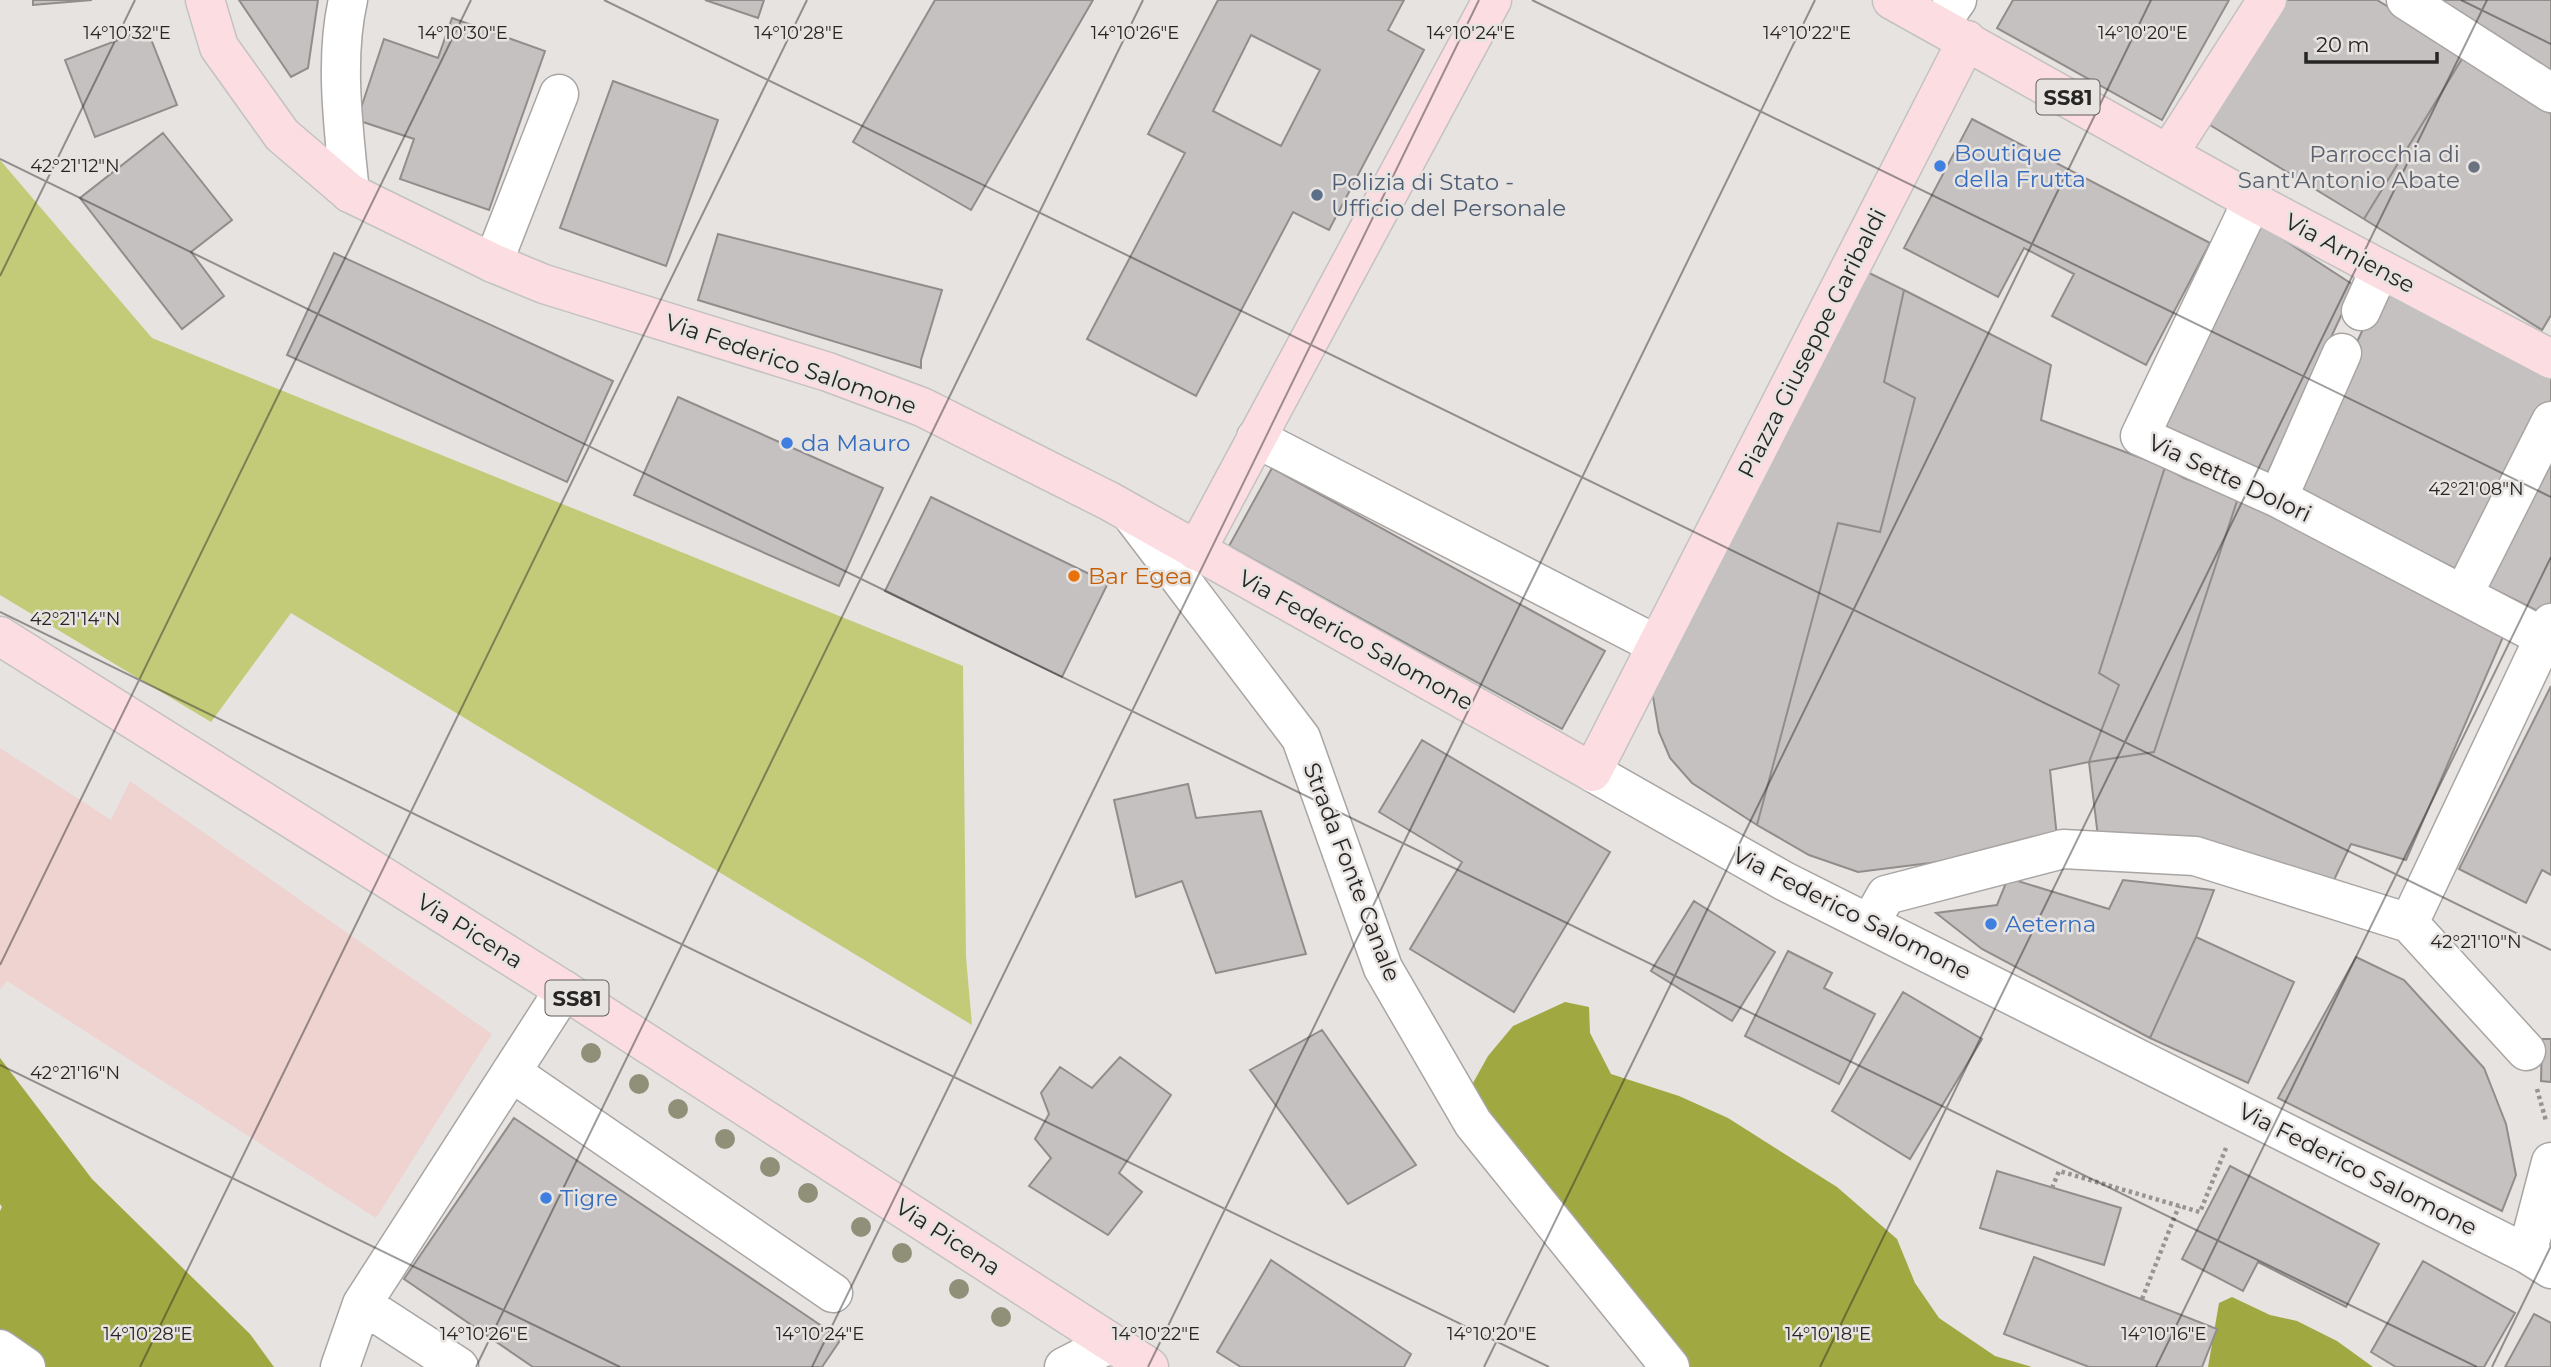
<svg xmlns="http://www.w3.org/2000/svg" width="2551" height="1367" viewBox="0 0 2551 1367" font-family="Montserrat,sans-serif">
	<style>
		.industrial { fill: #eed3d1 }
		.green { fill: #c3cb79 }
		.forest { fill: #a0a842 }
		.building { fill: #c5c1c0; stroke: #908d8b; stroke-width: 2; fill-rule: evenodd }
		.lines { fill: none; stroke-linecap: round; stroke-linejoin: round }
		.minor-casing { stroke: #a8a5a3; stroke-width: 41 }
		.major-casing { stroke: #c3c2c2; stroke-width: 41 }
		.path { stroke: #979492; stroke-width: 4.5; stroke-dasharray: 3.5 3.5; stroke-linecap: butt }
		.minor { stroke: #fff; stroke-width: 38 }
		.major { stroke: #fbdde2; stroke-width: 38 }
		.tree { fill: #909078 }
		.ticks { fill: none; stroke: #272625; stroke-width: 2; stroke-opacity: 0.45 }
		.shop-dot { fill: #3f7fe0; stroke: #e7e3e1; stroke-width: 2.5 }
		.worship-dot { fill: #6b7280; stroke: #e7e3e1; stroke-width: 2.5 }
		.service-dot { fill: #5c6f8a; stroke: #e7e3e1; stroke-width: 2.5 }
		.food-dot { fill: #e8710a; stroke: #e7e3e1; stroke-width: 2.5 }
		.labels { text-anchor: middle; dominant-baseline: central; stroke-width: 5; stroke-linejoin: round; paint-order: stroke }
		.shield { fill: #e7e3e1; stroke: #615f5d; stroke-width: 2 }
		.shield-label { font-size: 21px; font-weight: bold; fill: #272625 }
		.shop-label { font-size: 23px; fill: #366cbe; stroke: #e7e3e1; text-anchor: start }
		.worship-label { font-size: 23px; fill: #5b616d; stroke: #e7e3e1; text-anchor: end }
		.service-label { font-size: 23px; fill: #4e5e75; stroke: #e7e3e1; text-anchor: start }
		.street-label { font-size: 23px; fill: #272625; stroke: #e7e3e1 }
		.food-label { font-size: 23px; fill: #c56008; stroke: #e7e3e1; text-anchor: start }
		.ticks-label { font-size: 18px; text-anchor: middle; fill: #272625; stroke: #e7e3e1; stroke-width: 5; stroke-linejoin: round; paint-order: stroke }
	</style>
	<rect width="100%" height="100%" fill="#e7e3e1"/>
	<!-- industrial -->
	<path class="industrial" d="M 0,748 L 111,820 L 130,781 L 492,1034 L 376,1218 L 7,981 L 0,990 Z"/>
	<!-- green -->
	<path class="green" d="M 0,160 L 152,338 L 963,666 L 966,957 L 972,1025 L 291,613 L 211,722 L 0,595 Z"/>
	<!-- forest -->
	<path class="forest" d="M 1565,1002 L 1589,1007 L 1590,1033 L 1611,1074 L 1679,1096 L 1728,1118 L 1837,1187 L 1897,1239 L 1915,1283 L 1939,1318 L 1995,1356 L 2032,1367 L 1681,1367 L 1468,1092 L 1488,1056 L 1513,1026 Z
		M 0,1058 L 92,1179 L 250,1334 L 274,1367 L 0,1367 L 0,1211 L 2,1207 L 0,1204 Z
		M 2232,1297 L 2270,1315 L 2297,1321 L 2337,1341 L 2373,1367 L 2208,1367 L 2219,1303 Z"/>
	<!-- building -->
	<path class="building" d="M 33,0 L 92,0 L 33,5 Z
		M 239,0 L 318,0 L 308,68 L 291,77 Z
		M 705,0 L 764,0 L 758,18 Z
		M 935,0 L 1093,0 L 971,210 L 853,142 Z
		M 1218,0 L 1404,0 L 1388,30 L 1424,50 L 1329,230 L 1293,212 L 1196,396 L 1087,339 L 1185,153 L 1148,134 ZM 1251,35 L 1320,70 L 1281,146 L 1213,111 Z
		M 2013,0 L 2229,0 L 2162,120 L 1997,28 Z
		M 2280,0 L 2377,0 L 2465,54 L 2364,219 L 2205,122 Z
		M 2427,0 L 2551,0 L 2551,74 Z
		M 452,18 L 545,51 L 489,210 L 400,179 L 414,139 L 357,120 L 384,39 L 438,58 Z
		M 147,29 L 177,105 L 95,137 L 65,60 Z
		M 2465,54 L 2551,114 L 2551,315 L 2542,330 L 2364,219 Z
		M 613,81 L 718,120 L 666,266 L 560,228 Z
		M 1972,119 L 2210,243 L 2146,365 L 2052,316 L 2074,274 L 2024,248 L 1998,297 L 1904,248 Z
		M 163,133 L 232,220 L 191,252 L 224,296 L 182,329 L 80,198 Z
		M 2255,221 L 2355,286 L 2267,474 L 2160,428 Z
		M 718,234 L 942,290 L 921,360 L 921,368 L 698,300 Z
		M 334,253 L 613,381 L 567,482 L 287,355 Z
		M 1853,265 L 1904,290 L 1884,382 L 1915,398 L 1880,532 L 1838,523 L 1757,825 L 1692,783 L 1670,758 L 1659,732 L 1652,691 Z
		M 2382,288 L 2551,377 L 2551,406 L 2466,574 L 2290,487 Z
		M 1904,290 L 2051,365 L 2041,420 L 2165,467 L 2099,673 L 2119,685 L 2089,762 L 2050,770 L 2058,847 L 1858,872 L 1809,855 L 1757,825 L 1838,523 L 1880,532 L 1915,398 L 1884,382 Z
		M 678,397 L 883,488 L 839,586 L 634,495 Z
		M 2551,438 L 2551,605 L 2546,615 L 2479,582 Z
		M 2165,467 L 2184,478 L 2238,498 L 2154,752 L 2089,762 L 2119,685 L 2099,673 Z
		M 1272,468 L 1605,651 L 1562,729 L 1229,546 Z
		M 931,497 L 1108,583 L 1062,677 L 885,591 Z
		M 2238,498 L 2503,637 L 2406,860 L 2351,844 L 2334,880 L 2099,845 L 2089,762 L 2154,752 Z
		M 2551,686 L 2551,875 L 2542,870 L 2526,903 L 2459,869 Z
		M 1422,740 L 1610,852 L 1514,1012 L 1410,949 L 1462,862 L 1379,812 Z
		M 1188,784 L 1196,818 L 1261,811 L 1306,954 L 1216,973 L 1182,881 L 1136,897 L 1114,800 Z
		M 2008,878 L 2109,909 L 2123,880 L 2214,890 L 2196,937 L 2150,1038 L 1982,949 L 1936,913 L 1997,905 Z
		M 1694,901 L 1775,952 L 1732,1021 L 1651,971 Z
		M 2196,937 L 2294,982 L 2248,1083 L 2150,1038 Z
		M 1788,951 L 1832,973 L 1824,988 L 1875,1014 L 1839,1084 L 1745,1036 Z
		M 2356,957 L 2404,980 L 2484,1068 L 2506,1124 L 2516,1175 L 2502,1211 L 2278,1098 Z
		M 1903,992 L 1982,1039 L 1910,1159 L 1832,1111 Z
		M 1322,1030 L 1416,1165 L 1348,1204 L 1250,1070 Z
		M 2542,1039 L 2551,1039 L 2551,1082 L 2541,1081 Z
		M 1120,1057 L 1171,1095 L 1119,1173 L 1142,1192 L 1108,1235 L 1029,1186 L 1051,1158 L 1035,1139 L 1049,1114 L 1041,1093 L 1060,1067 L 1092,1088 Z
		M 514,1118 L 841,1339 L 822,1367 L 533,1367 L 404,1279 Z
		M 2230,1166 L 2379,1244 L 2346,1307 L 2258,1262 L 2243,1291 L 2182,1259 Z
		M 1997,1171 L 2121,1208 L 2104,1265 L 1980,1228 Z
		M 2034,1257 L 2217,1329 L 2202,1367 L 2089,1367 L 2004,1334 Z
		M 1271,1260 L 1411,1354 L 1404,1367 L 1241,1367 L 1217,1352 Z
		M 2423,1261 L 2515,1313 L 2484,1367 L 2396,1367 L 2371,1352 Z
		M 2534,1314 L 2551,1323 L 2551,1367 L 2505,1367 Z"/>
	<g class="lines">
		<!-- minor casing -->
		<g class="minor-casing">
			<path id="minor" d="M 348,0 C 334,60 344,132 350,193
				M 2406,0 L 2551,93
				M 1939,25 L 1957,0
				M 2252,201 L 2140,436 L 2278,498 L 2551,641
				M 493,263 L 559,94
				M 2361,311 L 2380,269
				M 1256,438 L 1657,645
				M 2278,498 L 2342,353
				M 1131,514 L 1301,738 L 1383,968 L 1473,1123 L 1670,1367
				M 2463,595 L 2551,421
				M 1592,772 L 1784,881 L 2527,1254 L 2551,1269
				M 1870,923 L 1886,895 L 2063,849 L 2195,856 L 2409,923
				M 2409,923 L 2551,623
				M 2409,923 L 2526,1051
				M 511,1072 L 833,1293
				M 2527,1254 L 2551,1162
				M 362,1304 L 459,1367
				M 0,1349 L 26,1367
				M 340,1367 L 362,1304 L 564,990
				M 1064,1367 L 1111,1343"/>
		</g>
		<!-- major casing -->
		<g class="major-casing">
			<path id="major" d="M 205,0 L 219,47 L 282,135 L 350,193 L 493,263 L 544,284 L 828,372 L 922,407 L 1109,501 L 1592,772 L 1967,40
				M 1892,0 L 2252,201 L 2551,359
				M 2169,153 L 2267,0
				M 1196,551 L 1492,0
				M 0,636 L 564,990 L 1149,1367"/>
		</g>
		<!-- path -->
		<path class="path" d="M 2537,1089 L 2546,1121
			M 2052,1188 L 2059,1171 L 2200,1212 L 2226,1148
			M 2142,1299 L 2179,1206"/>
		<!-- minor -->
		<use href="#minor" class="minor"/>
		<!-- major -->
		<use href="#major" class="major"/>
	</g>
	<!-- trees -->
	<g class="tree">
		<circle cx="591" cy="1053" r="10"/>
		<circle cx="639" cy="1084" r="10"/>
		<circle cx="678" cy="1109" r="10"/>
		<circle cx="725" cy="1139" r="10"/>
		<circle cx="770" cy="1167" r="10"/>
		<circle cx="808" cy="1193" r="10"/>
		<circle cx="861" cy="1227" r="10"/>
		<circle cx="902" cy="1253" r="10"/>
		<circle cx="959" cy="1289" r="10"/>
		<circle cx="1001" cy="1317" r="10"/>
	</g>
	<!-- ticks -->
	<path class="ticks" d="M 604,0 L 2551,950M 1532,0 L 2551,497M 2461,0 L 2551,44M 0,159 L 2477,1367M 0,276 L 135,0M 0,612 L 1549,1367M 0,965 L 471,0M 0,1065 L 620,1367M 140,1367 L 807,0M 476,1367 L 1143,0M 812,1367 L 1479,0M 1148,1367 L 1815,0M 1484,1367 L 2151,0M 1820,1367 L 2487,0M 2156,1367 L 2551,557M 2492,1367 L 2551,1246"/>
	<!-- markers -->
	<g class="shop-dot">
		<circle cx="1940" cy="166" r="7"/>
		<circle cx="787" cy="443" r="7"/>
		<circle cx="1991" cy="924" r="7"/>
		<circle cx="546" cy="1198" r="7"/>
	</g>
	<circle class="worship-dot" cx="2474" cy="167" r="7"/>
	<circle class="service-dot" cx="1317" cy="195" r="7"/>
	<circle class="food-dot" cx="1074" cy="576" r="7"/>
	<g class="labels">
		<!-- shield labels -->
		<g class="shield">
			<rect x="2036.5" y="79.5" width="63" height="35" rx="5"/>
			<rect x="545.5" y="980.5" width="63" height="35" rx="5"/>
		</g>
		<g class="shield-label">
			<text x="2068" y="97">SS81</text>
			<text x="577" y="998">SS81</text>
		</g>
		<!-- shop labels -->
		<g class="shop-label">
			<text x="1954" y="153">Boutique<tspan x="1954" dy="26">della Frutta</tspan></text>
			<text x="801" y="443">da Mauro</text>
			<text x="2005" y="924">Aeterna</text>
			<text x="560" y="1198">Tigre</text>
		</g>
		<!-- worship labels -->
		<g class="worship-label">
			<text x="2460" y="154">Parrocchia di<tspan x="2460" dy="26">Sant'Antonio Abate</tspan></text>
		</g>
		<!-- service labels -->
		<g class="service-label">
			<text x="1331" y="182">Polizia di Stato -<tspan x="1331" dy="26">Ufficio del Personale</tspan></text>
		</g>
		<!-- street labels -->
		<g class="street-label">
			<text transform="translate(2350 253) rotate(28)">Via Arniense</text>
			<text transform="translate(1812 343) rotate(-63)">Piazza Giuseppe Garibaldi</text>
			<text transform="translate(791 364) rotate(19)">Via Federico Salomone</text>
			<text transform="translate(2230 478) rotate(25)">Via Sette Dolori</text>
			<text transform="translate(1356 640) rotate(29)">Via Federico Salomone</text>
			<text transform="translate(1352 872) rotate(69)">Strada Fonte Canale</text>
			<text transform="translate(1852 913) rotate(27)">Via Federico Salomone</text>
			<text transform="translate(470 931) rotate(32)">Via Picena</text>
			<text transform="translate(2358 1169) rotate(27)">Via Federico Salomone</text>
			<text transform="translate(948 1237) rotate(33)">Via Picena</text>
		</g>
		<!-- food labels -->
		<g class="food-label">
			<text x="1088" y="576">Bar Egea</text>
		</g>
	</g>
	<g class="ticks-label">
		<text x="127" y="39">14°10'32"E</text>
		<text x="463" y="39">14°10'30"E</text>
		<text x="799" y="39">14°10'28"E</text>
		<text x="1135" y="39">14°10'26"E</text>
		<text x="1471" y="39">14°10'24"E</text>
		<text x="1807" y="39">14°10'22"E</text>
		<text x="2143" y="39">14°10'20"E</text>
		<text x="75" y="172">42°21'12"N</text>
		<text x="2476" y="495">42°21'08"N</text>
		<text x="75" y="625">42°21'14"N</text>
		<text x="2476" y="948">42°21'10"N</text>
		<text x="75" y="1079">42°21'16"N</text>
		<text x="148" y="1340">14°10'28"E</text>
		<text x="484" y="1340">14°10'26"E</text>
		<text x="820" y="1340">14°10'24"E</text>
		<text x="1156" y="1340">14°10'22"E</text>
		<text x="1492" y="1340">14°10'20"E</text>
		<text x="1828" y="1340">14°10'18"E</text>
		<text x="2164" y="1340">14°10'16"E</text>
	</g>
	<!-- scale -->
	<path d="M2306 52v10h131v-10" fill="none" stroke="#272625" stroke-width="3.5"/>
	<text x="2316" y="52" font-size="21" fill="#272625" stroke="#e7e3e1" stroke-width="5" paint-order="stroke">20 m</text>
</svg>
